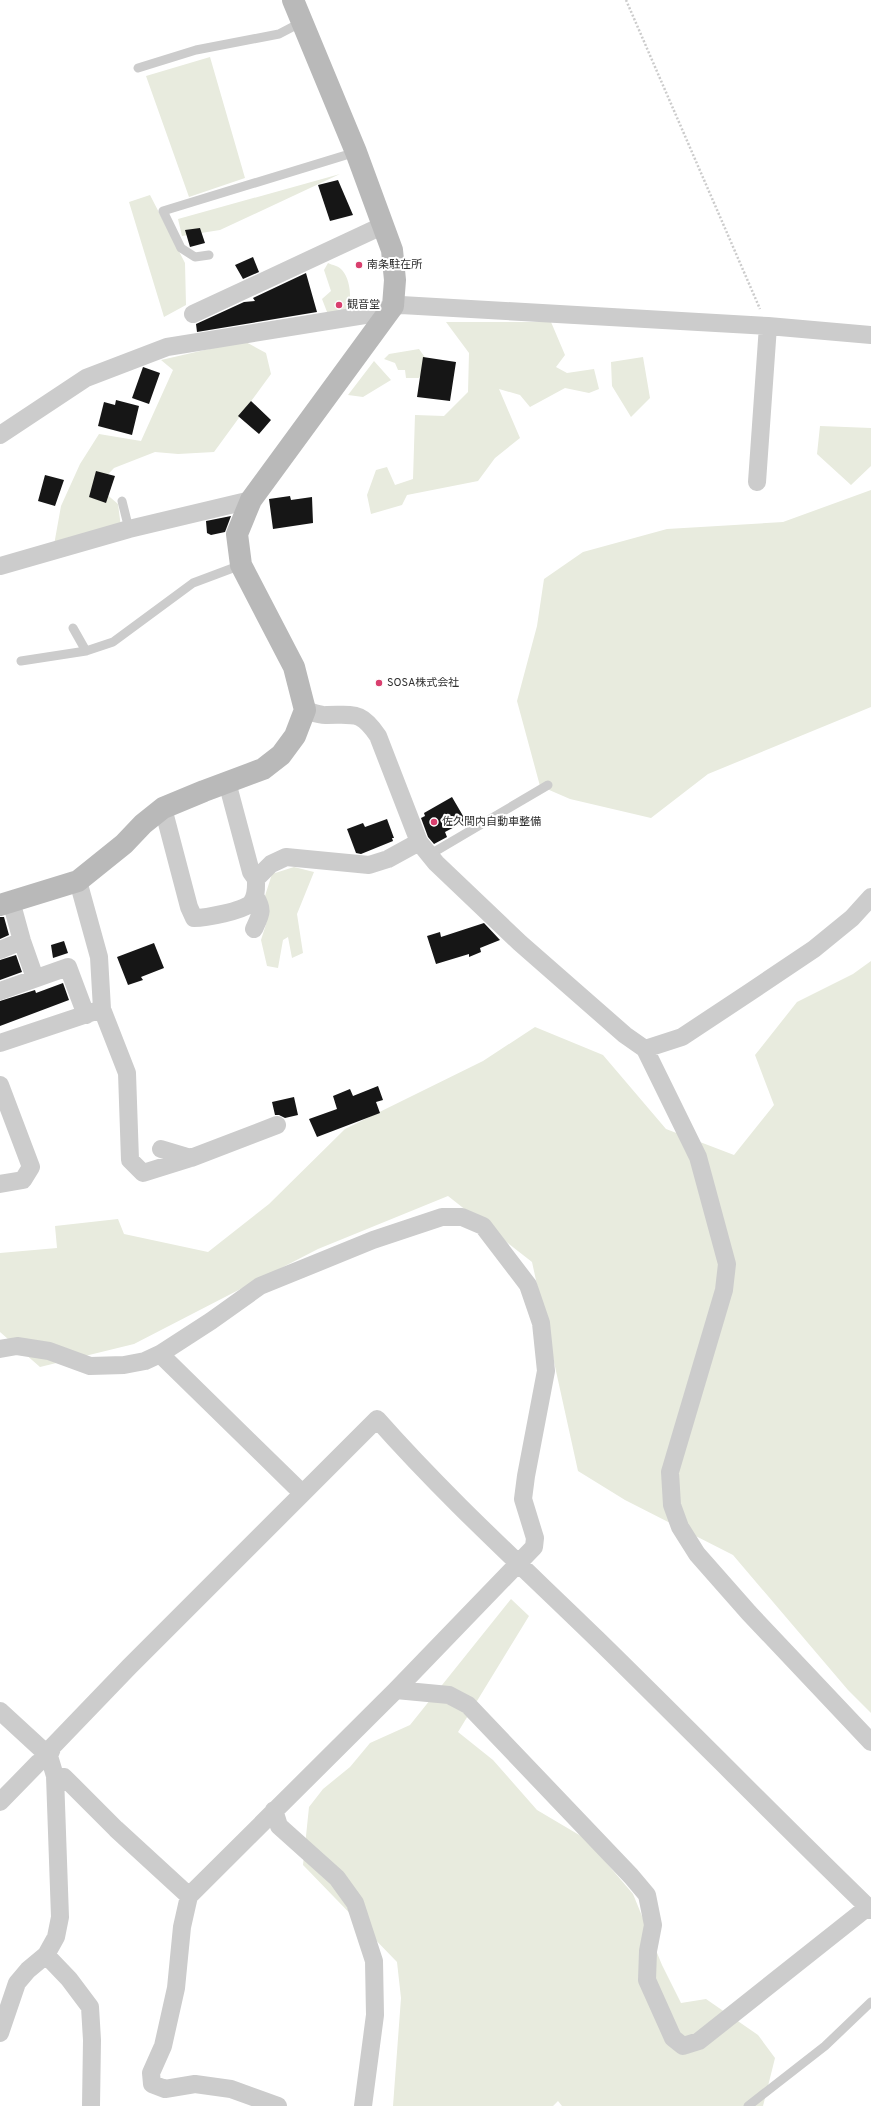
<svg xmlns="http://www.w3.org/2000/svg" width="871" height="2106" viewBox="0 0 871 2106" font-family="Overpass,'Noto Sans JP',sans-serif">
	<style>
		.green { fill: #e8ebde }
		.building { fill: #161616 }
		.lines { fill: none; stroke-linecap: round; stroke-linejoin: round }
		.path { stroke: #ccc; stroke-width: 2.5; stroke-dasharray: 2 2; stroke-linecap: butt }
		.lane { stroke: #ccc; stroke-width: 9 }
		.street { stroke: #ccc; stroke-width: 18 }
		.secondary { stroke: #b9b9b9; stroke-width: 22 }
		.poi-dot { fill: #d93f6e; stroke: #fff; stroke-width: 1.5 }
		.labels { text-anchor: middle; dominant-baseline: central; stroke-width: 4; stroke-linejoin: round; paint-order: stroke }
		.poi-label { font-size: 11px; fill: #2f2f2f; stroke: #fff; text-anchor: start }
	</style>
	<rect width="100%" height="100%" fill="#fff"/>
	<!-- green -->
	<path class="green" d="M 210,57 L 245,178 L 189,197 L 146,76 Z
		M 340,174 L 220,230 L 182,236 L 178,219 Z
		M 150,195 L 185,263 L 186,305 L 164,317 L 129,202 Z
		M 328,263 C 332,265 339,266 342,270 C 352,282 351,301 348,315 L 329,317 L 322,299 L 331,291 L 324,270 Z
		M 446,322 L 551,322 L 565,355 L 556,367 L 567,373 L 594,369 L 599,389 L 589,393 L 565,388 L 530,407 L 520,395 L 499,389 L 520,438 L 495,458 L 478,481 L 407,495 L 402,505 L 371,514 L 367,495 L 376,470 L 387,467 L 395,485 L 413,479 L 415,415 L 444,416 L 468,392 L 469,353 Z
		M 244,341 L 266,353 L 271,374 L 214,452 L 178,454 L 155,452 L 114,468 L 97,486 L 118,504 L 121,527 L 54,545 L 61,506 L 80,464 L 99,434 L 141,441 L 173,370 L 161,360 Z
		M 419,349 L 429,363 L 419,378 L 406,378 L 405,370 L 398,370 L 395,363 L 384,359 L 389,354 Z
		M 643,357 L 650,398 L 631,417 L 612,386 L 611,362 Z
		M 374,361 L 391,380 L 363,397 L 348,395 Z
		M 820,426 L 871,428 L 871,466 L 851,485 L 817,454 Z
		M 871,490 L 871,707 L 708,774 L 651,818 L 570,799 L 540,786 L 517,701 L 537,626 L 544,579 L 583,552 L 667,529 L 783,522 Z
		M 294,867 L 314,872 L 297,914 L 303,953 L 292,958 L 288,937 L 283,940 L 278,968 L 267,966 L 261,940 L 267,921 L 263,902 L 272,874 Z
		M 871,961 L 871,1713 L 848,1690 L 733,1555 L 625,1500 L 578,1471 L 532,1262 L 448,1196 L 318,1249 L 134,1344 L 40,1367 L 0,1332 L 0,1253 L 57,1248 L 55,1226 L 118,1219 L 124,1234 L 208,1252 L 269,1204 L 345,1129 L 483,1061 L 535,1027 L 603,1055 L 666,1129 L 734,1155 L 774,1105 L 755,1055 L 797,1002 L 853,974 Z
		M 511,1599 L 529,1616 L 458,1732 L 493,1760 L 537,1810 L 586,1839 L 633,1894 L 662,1965 L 681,2003 L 706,1999 L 758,2035 L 775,2058 L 763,2106 L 562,2106 L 558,2101 L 553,2106 L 393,2106 L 401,1998 L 397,1962 L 303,1865 L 309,1807 L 323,1789 L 350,1767 L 370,1743 L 410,1725 Z"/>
	<!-- building -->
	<path class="building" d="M 338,180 L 353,215 L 330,221 L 318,185 Z
		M 200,228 L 205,243 L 190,247 L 185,230 Z
		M 253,257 L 259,272 L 243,279 L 235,265 Z
		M 306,273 L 317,312 L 197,332 L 196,324 L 244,302 L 255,301 L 253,298 Z
		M 423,357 L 456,362 L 450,401 L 417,397 Z
		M 143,367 L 160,373 L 149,404 L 132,398 Z
		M 116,400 L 139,406 L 132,435 L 98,426 L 104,402 L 115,405 Z
		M 251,401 L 271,420 L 259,434 L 238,416 Z
		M 96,471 L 115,476 L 106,503 L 89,497 Z
		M 45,475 L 64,480 L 55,506 L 38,501 Z
		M 290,496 L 291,500 L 312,497 L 313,523 L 273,529 L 269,499 Z
		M 231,516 L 225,532 L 211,535 L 207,533 L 206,521 Z
		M 452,797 L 466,821 L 445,832 L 447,837 L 434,844 L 428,837 L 421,818 L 425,816 L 424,813 Z
		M 387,819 L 394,838 L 392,838 L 393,841 L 361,854 L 356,853 L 347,829 L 363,823 L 365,827 Z
		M 0,917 L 4,917 L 9,935 L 0,939 Z
		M 484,923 L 500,940 L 480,948 L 481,952 L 469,957 L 469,954 L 436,964 L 427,936 L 440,932 L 441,937 Z
		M 64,941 L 68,953 L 53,958 L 51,945 Z
		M 154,943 L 164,968 L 141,977 L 143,980 L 128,985 L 117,957 Z
		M 16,955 L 22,972 L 0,980 L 0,960 Z
		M 63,983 L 69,1000 L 0,1026 L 0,1001 L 35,990 L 36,993 Z
		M 378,1086 L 383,1100 L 376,1102 L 380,1113 L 317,1137 L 309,1119 L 337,1109 L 333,1096 L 350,1089 L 353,1096 Z
		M 294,1097 L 298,1115 L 285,1118 L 279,1115 L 275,1115 L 272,1102 Z"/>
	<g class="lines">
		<!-- path -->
		<path class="path" d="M 626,0 L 760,309"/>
		<!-- lane -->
		<path class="lane" d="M 138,68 L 196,50 L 279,34 L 302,22
			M 209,255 L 195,257 L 181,248 L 163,211 L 356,152
			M 122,501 L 129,529
			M 73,628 L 86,651
			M 21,661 L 86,651 L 113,642 L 193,583 L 241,565
			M 429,855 L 548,785
			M 748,2106 L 825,2046 L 871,2002"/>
		<!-- street -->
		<path class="street" d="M 193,314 L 384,225
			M 0,435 L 86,378 L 167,347 L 371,314 L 401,305 L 768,326 L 871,335
			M 757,482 L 768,326
			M 0,566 L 129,529 L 251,500
			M 305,710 C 312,712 320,716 327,715 C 355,715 361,711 378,736 L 419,842 L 436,863 L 520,943 L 625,1035 L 645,1049 L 698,1157 L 727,1264 L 724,1290 L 670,1472 L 672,1505 L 680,1527 L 697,1554 L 749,1613 L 871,1742
			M 163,808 L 189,907 L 194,918 C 206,918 243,911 251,903 C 257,896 256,887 256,879 L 251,872 L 227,782
			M 256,879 L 271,864 L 286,857 L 369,865 L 388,859 L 419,842
			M 78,881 L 99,957 L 102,1009 L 127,1073 L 130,1160 L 143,1173 L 191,1158 L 277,1125
			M 11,901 L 22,941 L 35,978
			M 254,929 C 261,914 264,910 255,896
			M 0,950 L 22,941
			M 0,991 L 68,967 L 86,1015
			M 0,1043 L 96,1011
			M 645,1049 L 682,1037 L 750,992 L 814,949 L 852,918 L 871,897
			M 0,1085 L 31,1167 L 23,1180 L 0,1184
			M 161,1149 L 191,1158
			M 0,1349 L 17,1346 L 49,1351 L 90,1366 L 124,1365 L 145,1361 L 160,1354 L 211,1321 L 260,1286 L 373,1240 L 442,1217 L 462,1217 L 483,1226 L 528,1285 L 541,1323 L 546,1371 L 526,1476 L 523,1499 L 535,1538 L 534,1547 L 396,1690 L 189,1896 L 182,1927 L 176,1988 L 163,2046 L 151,2073 L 152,2084 L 165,2089 L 195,2084 L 231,2089 L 278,2106
			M 160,1354 L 302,1493
			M 396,1690 L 449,1695 L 468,1705 L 631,1876 L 647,1895 L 653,1925 L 648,1951 L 647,1980 L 673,2038 L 683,2046 L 699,2041 L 868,1907
			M 0,1711 L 49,1756 L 55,1776 L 60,1917 L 56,1937 L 46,1955 L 28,1970 L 17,1983 L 0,2033
			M 55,1776 L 64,1777 L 116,1829 L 189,1896
			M 0,1802 L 38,1763 L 49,1756 L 53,1746 L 129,1667 L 377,1419 C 446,1497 523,1567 597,1639 C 689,1729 779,1821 871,1910
			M 274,1810 L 279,1826 L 337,1878 L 355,1903 L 374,1961 L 375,2015 L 363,2106
			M 46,1955 L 69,1979 L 90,2007 L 92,2040 L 91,2106"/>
		<!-- secondary -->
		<path class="secondary" d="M 0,905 L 78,881 L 124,844 L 143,824 L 163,808 L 204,791 L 263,769 L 281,755 L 295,736 L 305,710 L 294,667 L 241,565 L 237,534 L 251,500 L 393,306 L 395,280 L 392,250 L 356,152 L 293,0"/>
	</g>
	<!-- markers -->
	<g class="poi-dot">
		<circle cx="359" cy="265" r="4"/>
		<circle cx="339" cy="305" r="4"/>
		<circle cx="379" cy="683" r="4"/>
		<circle cx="434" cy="822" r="4"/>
	</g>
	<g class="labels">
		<!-- poi labels -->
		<g class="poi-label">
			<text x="367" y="265">南条駐在所</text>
			<text x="347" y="305">観音堂</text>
			<text x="387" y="683">SOSA株式会社</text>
			<text x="442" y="822">佐久間内自動車整備</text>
		</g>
	</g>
</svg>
